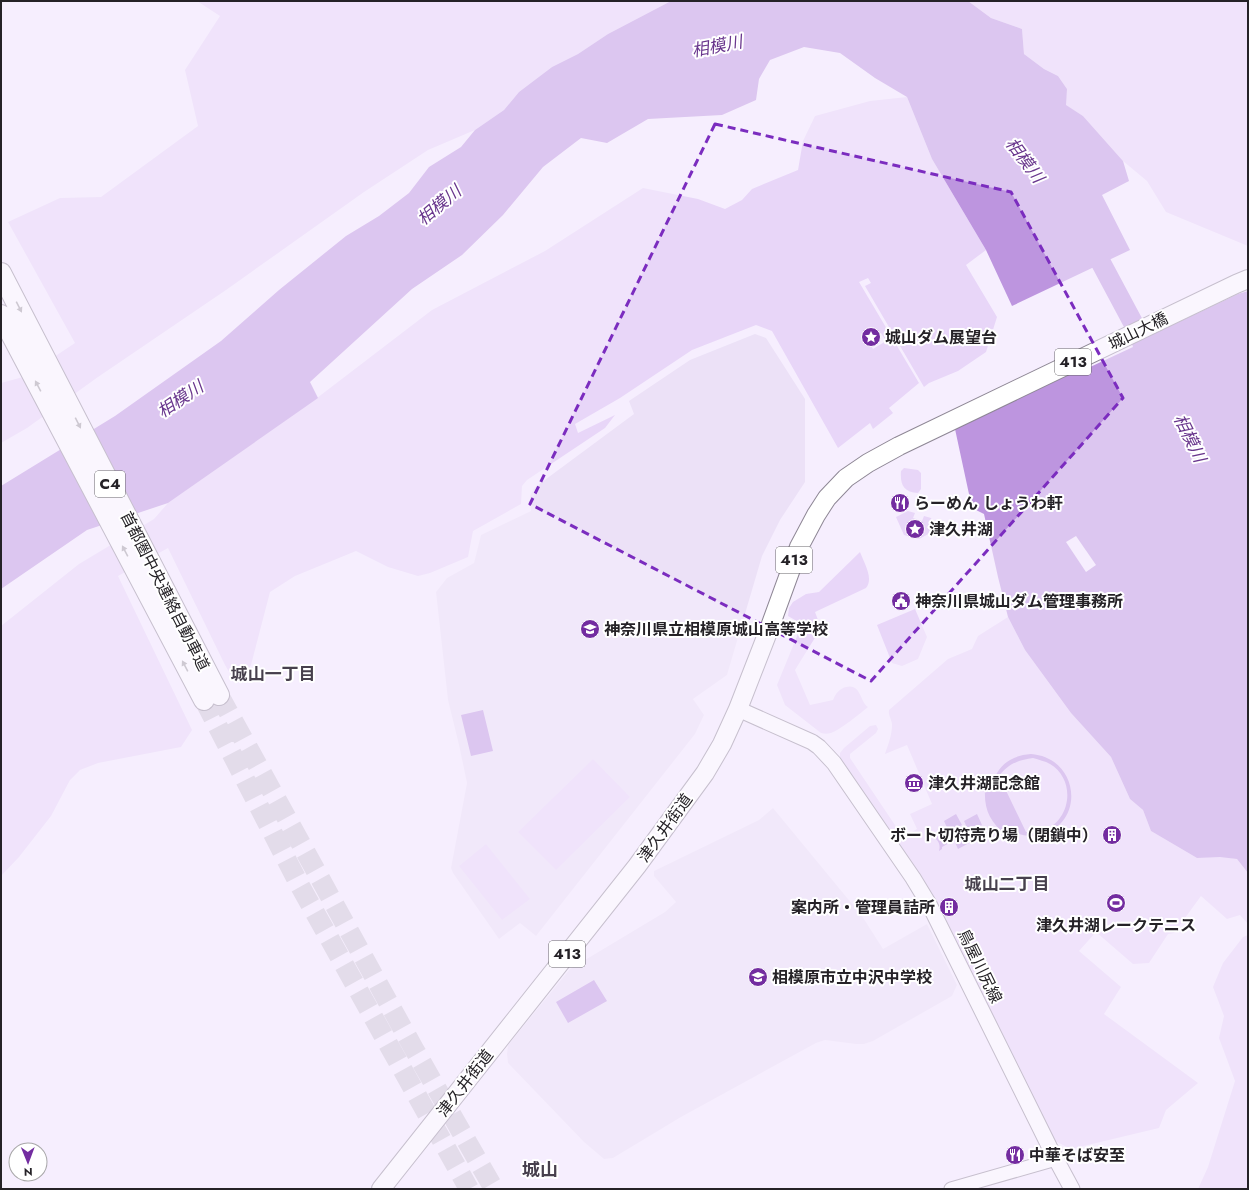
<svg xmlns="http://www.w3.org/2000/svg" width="1249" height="1190" viewBox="0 0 1249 1190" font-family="Jost,'Noto Sans JP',sans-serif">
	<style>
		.built { fill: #ece1f7 }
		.green { fill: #e8d6f8; fill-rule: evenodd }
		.water { fill: #bd95df; fill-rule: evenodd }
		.pier { fill: #f6eefe }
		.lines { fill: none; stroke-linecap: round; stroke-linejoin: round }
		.river { stroke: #bd95df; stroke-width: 20 }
		.motorway-tunnel { stroke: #ccc5d3; stroke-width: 20; stroke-dasharray: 20 10; stroke-linecap: butt }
		.tertiary-casing { stroke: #8e8795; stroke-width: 15 }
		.secondary-casing { stroke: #8e8795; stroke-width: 17 }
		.trunk-casing { stroke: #8e8795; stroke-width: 20 }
		.motorway-casing { stroke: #8e8795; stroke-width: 22 }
		.tertiary { stroke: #fff; stroke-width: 13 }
		.secondary { stroke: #fff; stroke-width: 15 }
		.trunk { stroke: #fff; stroke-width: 18 }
		.motorway { stroke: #fff; stroke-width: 20 }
		.oneway { fill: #9d9c9e }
		.marked { fill: none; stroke: #7b2cbf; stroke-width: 3; stroke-dasharray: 8 5; stroke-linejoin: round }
		.labels { text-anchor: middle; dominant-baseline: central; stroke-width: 4; stroke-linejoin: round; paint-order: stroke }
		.shield { fill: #fff; stroke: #666468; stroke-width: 1 }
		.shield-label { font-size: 15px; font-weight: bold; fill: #252227 }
		.street-label { font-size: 16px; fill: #252227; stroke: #fff }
		.poi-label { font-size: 16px; font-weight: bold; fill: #252227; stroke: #fff; text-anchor: start }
		.water-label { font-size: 17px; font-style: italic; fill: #69368d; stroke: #fff }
		.neighbourhood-label { font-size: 17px; font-weight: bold; fill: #47404d; stroke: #fff }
		.quarter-label { font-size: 18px; font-weight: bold; fill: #47404d; stroke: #fff }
	</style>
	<rect width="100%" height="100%" fill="#f6eefe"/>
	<!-- built -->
	<path class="built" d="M 755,334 L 766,338 L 805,399 L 805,482 L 780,520 L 762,556 L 727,675 L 693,699 L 704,715 L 695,734 L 536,936 L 520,923 L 499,939 L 453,873 L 451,868 L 467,783 L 459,745 L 448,700 L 436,592 L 447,578 L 474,563 L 481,535 L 531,511 L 530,496 L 534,488 L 634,414 L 629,401 L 690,360 Z
		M 773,808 L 862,916 L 883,949 L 927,924 L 957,985 L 952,996 L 873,1041 L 864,1044 L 856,1044 L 825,1040 L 816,1043 L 681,1117 L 613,1158 L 604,1159 L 584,1142 L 508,1063 L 507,1054 L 508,1045 L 570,969 L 665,912 L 676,902 L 654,876 L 654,871 L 759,820 Z"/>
	<!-- green -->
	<path class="green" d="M 197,1 L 671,1 L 608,34 L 578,54 L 552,67 L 519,92 L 504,110 L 475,130 L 428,150 L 364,192 L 226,290 L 98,377 L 27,428 L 1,443 L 1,383 L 23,377 L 42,365 L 75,343 L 8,222 L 60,198 L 101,197 L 198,126 L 185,70 L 220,16 Z
		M 968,1 L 1248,1 L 1248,246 L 1166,212 L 1147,181 L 1123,161 L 1083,116 L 1065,105 L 1067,89 L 1058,76 L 1044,69 L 1024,54 L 1022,29 L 991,18 Z
		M 907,97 L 932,159 L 986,250 L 966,265 L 997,317 L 986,352 L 958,371 L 929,383 L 924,387 L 865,286 L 871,283 L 868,278 L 859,282 L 919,383 L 889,408 L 893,413 L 873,429 L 870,423 L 838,448 L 772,331 L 756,325 L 692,350 L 620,398 L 575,424 L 578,433 L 615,415 L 605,428 L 527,480 L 522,486 L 521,504 L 473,531 L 468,557 L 430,573 L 418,576 L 388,567 L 356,551 L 295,576 L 270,592 L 251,665 L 246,673 L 234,680 L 225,665 L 168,548 L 118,576 L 192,730 L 181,747 L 98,763 L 80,770 L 70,780 L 51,816 L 19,857 L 1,876 L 1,626 L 79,564 L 154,519 L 168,503 L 317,398 L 432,310 L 545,251 L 643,188 L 698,199 L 725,209 L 742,200 L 752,189 L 798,170 L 803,141 L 815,116 L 870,101 ZM 881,333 L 886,341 L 873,349 L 868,340 Z
		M 904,468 L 918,470 L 921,473 L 921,489 L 918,493 C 903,492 900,484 901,471 Z
		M 908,511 L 915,513 L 913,518 L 922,521 L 924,516 L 931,518 L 936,530 L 919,539 L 904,535 L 896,517 Z
		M 860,552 C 864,563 874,578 866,588 L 815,612 L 821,628 L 795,670 L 810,705 L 833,700 C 836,693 839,689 846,687 C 861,683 860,702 868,707 C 861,713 840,730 831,733 C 828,734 825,734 821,733 L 785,705 L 777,685 L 802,624 L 788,616 L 789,608 L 793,602 L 806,594 L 819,592 Z
		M 915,609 L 927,637 L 918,659 L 902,666 L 892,663 L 877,625 Z
		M 1008,617 L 1025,650 L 1071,713 L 1111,757 L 1130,799 L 1143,810 L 1151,831 L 1197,858 L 1220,856 L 1237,859 L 1248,873 L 1248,924 L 1240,915 L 1227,919 L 1201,896 L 1174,933 L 1168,934 L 1149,963 L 1133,964 L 1096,932 L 1079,951 L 1121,987 L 1104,1014 L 1198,1083 L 1166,1110 L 1159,1128 L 1071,1149 L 1053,1140 L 840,759 L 840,753 L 844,748 L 870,726 L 876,725 L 878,729 L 876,733 L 850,754 L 850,758 L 903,837 L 917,829 L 910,814 L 932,804 L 907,745 L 885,754 C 888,745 892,735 892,725 C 892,719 888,716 889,710 L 948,659 L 972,649 L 978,636 Z
		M 593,759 L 630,797 L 556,870 L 518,832 Z
		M 486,844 L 530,899 L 502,920 L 459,866 Z
		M 1248,935 L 1248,1189 L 1198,1189 L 1208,1167 L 1235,1081 L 1219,1038 L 1224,1016 L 1213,987 L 1223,963 L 1243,937 Z"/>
	<!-- water -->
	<path class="water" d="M 671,1 L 968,1 L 991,18 L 1022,29 L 1024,54 L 1044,69 L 1058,76 L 1067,89 L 1066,105 L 1083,116 L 1123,161 L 1129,181 L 1102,195 L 1130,250 L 1012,306 L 986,250 L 932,159 L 907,97 L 875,78 L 840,53 L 804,47 L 770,60 L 759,79 L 756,100 L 722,115 L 648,119 L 607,143 L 581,138 L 543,167 L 503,215 L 462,255 L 412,289 L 310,382 L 318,398 L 168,503 L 87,530 L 1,589 L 1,486 L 115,416 L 221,341 L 279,290 L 346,236 L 379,216 L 409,193 L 429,167 L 461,147 L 475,130 L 504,110 L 519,92 L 552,67 L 578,54 L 608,34 Z
		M 1248,291 L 1248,873 L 1237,859 L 1220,857 L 1197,858 L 1151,831 L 1143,810 L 1130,799 L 1111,757 L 1071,713 L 1025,650 L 1008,617 L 998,577 L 984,514 L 972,508 L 955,429 L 1087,366 L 1088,368 L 1133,347 L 1132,344 L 1238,294 Z
		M 483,710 L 493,751 L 471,756 L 461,715 Z
		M 1031,754 C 1082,758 1086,829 1035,836 C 1027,837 1019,834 1011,832 L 1006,835 C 990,822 984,810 985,790 L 990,788 C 998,767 1007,756 1031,754 ZM 1033,758 C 1039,760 1045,761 1050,764 C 1077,780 1071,822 1042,831 C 1037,833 1031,833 1026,832 L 999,776 C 1008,764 1018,760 1033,758 Z
		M 956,814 L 962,825 L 949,832 L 944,821 Z
		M 977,814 L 982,825 L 969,832 L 964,821 Z
		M 945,831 L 951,842 L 942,847 L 942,849 L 939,851 C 941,844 938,839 931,836 L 935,834 L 937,835 Z
		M 965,831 L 971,842 L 958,849 L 953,838 Z
		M 594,980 L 607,1001 L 568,1023 L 556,1002 Z"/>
	<!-- pier -->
	<path class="pier" d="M 1076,536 L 1096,565 L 1086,572 L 1066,542 Z"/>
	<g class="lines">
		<!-- river -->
		<path class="river" d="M 1086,241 L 1099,259 L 1146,347"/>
		<!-- motorway-tunnel -->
		<path class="motorway-tunnel" d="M 219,695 L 414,1049 L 494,1189
			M 204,700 L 299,884 L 469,1189"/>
		<!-- tertiary casing -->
		<g class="tertiary-casing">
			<path id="tertiary" d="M 951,1189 L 1056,1159"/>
		</g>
		<!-- secondary casing -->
		<g class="secondary-casing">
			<path id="secondary" d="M 738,709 L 812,742 L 819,747 L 834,763 L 913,878 L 930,906 L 1051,1150 L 1072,1189"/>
		</g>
		<!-- trunk casing -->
		<g class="trunk-casing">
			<path id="trunk" d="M 381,1189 L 637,866 L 705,773 L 722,744 L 738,709 L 768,632 L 799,547 L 816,515 L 827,498 L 846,478 L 868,463 L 899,446 L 1236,284 L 1248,279"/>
		</g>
		<!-- motorway casing -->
		<g class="motorway-casing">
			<path id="motorway" d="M 1,273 L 219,695
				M 1,315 L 204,700"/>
		</g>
		<!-- tertiary -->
		<use href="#tertiary" class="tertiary"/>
		<!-- secondary -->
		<use href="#secondary" class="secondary"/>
		<!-- trunk -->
		<use href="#trunk" class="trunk"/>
		<!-- motorway -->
		<use href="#motorway" class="motorway"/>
	</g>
	<!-- one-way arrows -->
	<defs><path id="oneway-solid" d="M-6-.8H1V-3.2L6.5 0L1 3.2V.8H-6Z"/></defs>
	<g class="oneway">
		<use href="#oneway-solid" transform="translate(19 307) rotate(63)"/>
		<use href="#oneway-solid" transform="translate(38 386) rotate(-118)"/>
		<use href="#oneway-solid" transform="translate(78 423) rotate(63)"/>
		<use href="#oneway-solid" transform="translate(125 551) rotate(-118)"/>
		<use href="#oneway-solid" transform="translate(185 666) rotate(-118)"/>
	</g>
	<!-- marked area -->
	<path d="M0 0H1249V1190H0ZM 715,124 L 1011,192 L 1123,398 L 871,681 L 530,504 Z" fill="#f6eefe" fill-opacity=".55" fill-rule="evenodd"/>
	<path class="marked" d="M 715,124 L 1011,192 L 1123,398 L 871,681 L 530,504 Z"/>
	<!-- icons -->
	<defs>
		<g id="sight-disc" transform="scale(1)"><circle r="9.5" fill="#732ca0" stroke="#fff"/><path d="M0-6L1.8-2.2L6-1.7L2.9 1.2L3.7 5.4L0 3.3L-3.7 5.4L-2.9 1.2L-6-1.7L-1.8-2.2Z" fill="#fff"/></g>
		<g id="restaurant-disc" transform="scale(1)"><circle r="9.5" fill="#732ca0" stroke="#fff"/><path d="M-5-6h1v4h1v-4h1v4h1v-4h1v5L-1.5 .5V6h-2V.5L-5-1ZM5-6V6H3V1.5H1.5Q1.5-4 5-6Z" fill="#fff"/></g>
		<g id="civic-disc" transform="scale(1)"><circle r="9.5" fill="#732ca0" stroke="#fff"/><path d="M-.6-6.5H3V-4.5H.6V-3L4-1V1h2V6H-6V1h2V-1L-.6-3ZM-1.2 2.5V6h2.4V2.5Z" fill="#fff"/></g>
		<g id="school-disc" transform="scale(1)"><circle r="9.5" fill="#732ca0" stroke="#fff"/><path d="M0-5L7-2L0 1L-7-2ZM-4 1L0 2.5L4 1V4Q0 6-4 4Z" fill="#fff"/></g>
		<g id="museum-disc" transform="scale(1)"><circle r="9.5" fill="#732ca0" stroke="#fff"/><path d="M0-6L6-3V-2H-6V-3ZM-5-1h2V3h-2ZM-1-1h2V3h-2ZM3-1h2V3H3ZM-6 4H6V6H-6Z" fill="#fff"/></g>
		<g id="building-disc" transform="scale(1)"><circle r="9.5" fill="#732ca0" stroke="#fff"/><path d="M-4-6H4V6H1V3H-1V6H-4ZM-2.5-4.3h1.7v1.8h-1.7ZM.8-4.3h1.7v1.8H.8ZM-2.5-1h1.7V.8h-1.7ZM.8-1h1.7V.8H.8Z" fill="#fff"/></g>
		<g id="stadium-disc" transform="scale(1)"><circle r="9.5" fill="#732ca0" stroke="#fff"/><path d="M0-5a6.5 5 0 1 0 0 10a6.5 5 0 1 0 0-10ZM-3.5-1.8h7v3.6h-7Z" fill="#fff"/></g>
	</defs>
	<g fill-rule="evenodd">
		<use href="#sight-disc" x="871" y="337"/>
		<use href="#restaurant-disc" x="900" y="503"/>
		<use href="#sight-disc" x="915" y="529"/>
		<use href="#civic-disc" x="901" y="601"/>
		<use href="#school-disc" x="590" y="629"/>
		<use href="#museum-disc" x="914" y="783"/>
		<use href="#building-disc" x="1112" y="835"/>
		<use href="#stadium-disc" x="1116" y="903"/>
		<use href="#building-disc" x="949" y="907"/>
		<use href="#school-disc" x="758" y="977"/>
		<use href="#restaurant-disc" x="1015" y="1155"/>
	</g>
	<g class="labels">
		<!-- shield labels -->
		<g class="shield">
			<rect x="1055" y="349" width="36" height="26" rx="3"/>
			<rect x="95" y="471" width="30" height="26" rx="3"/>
			<rect x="776" y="547" width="36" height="26" rx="3"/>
			<rect x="549" y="941" width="36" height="26" rx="3"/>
		</g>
		<g class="shield-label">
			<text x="1073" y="362">413</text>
			<text x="110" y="484">C4</text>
			<text x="794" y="560">413</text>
			<text x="567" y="954">413</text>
		</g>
		<!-- street labels -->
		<g class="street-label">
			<text transform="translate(1138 331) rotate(-26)">城山大橋</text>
			<text transform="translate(165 591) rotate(63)">首都圏中央連絡自動車道</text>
			<text transform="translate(665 828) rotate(-54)">津久井街道</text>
			<text transform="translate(980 966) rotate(64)">鳥屋川尻線</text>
			<text transform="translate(465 1083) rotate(-52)">津久井街道</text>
		</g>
		<!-- poi labels -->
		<g class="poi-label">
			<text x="885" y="337">城山ダム展望台</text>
			<text x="914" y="503">らーめん しょうわ軒</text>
			<text x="929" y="529">津久井湖</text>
			<text x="915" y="601">神奈川県城山ダム管理事務所</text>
			<text x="604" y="629">神奈川県立相模原城山高等学校</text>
			<text x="928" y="783">津久井湖記念館</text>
			<text x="1098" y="835" text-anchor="end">ボート切符売り場（閉鎖中）</text>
			<text x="935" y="907" text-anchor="end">案内所・管理員詰所</text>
			<text x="1116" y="925" text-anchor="middle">津久井湖レークテニス</text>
			<text x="772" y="977">相模原市立中沢中学校</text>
			<text x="1029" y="1155">中華そば安至</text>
		</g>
		<!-- water labels -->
		<g class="water-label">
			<text transform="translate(717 46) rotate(-11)">相模川</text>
			<text transform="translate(1025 160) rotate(53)">相模川</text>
			<text transform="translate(439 205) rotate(-40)">相模川</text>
			<text transform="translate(180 399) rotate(-34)">相模川</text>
			<text transform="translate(1190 438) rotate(64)">相模川</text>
		</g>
		<!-- neighbourhood labels -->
		<g class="neighbourhood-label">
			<text x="273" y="674">城山一丁目</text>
			<text x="1007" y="884">城山二丁目</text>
		</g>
		<!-- quarter labels -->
		<g class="quarter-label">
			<text x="540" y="1170">城山</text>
		</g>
	</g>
	<!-- border -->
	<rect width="1249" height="1190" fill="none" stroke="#252227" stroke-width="4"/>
	<!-- north arrow -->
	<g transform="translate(28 1162) rotate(179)"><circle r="19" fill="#ffffff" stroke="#a8a7a9"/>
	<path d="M0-3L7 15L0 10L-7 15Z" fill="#732ca0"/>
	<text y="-6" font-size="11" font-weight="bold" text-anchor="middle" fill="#252227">N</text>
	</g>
</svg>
